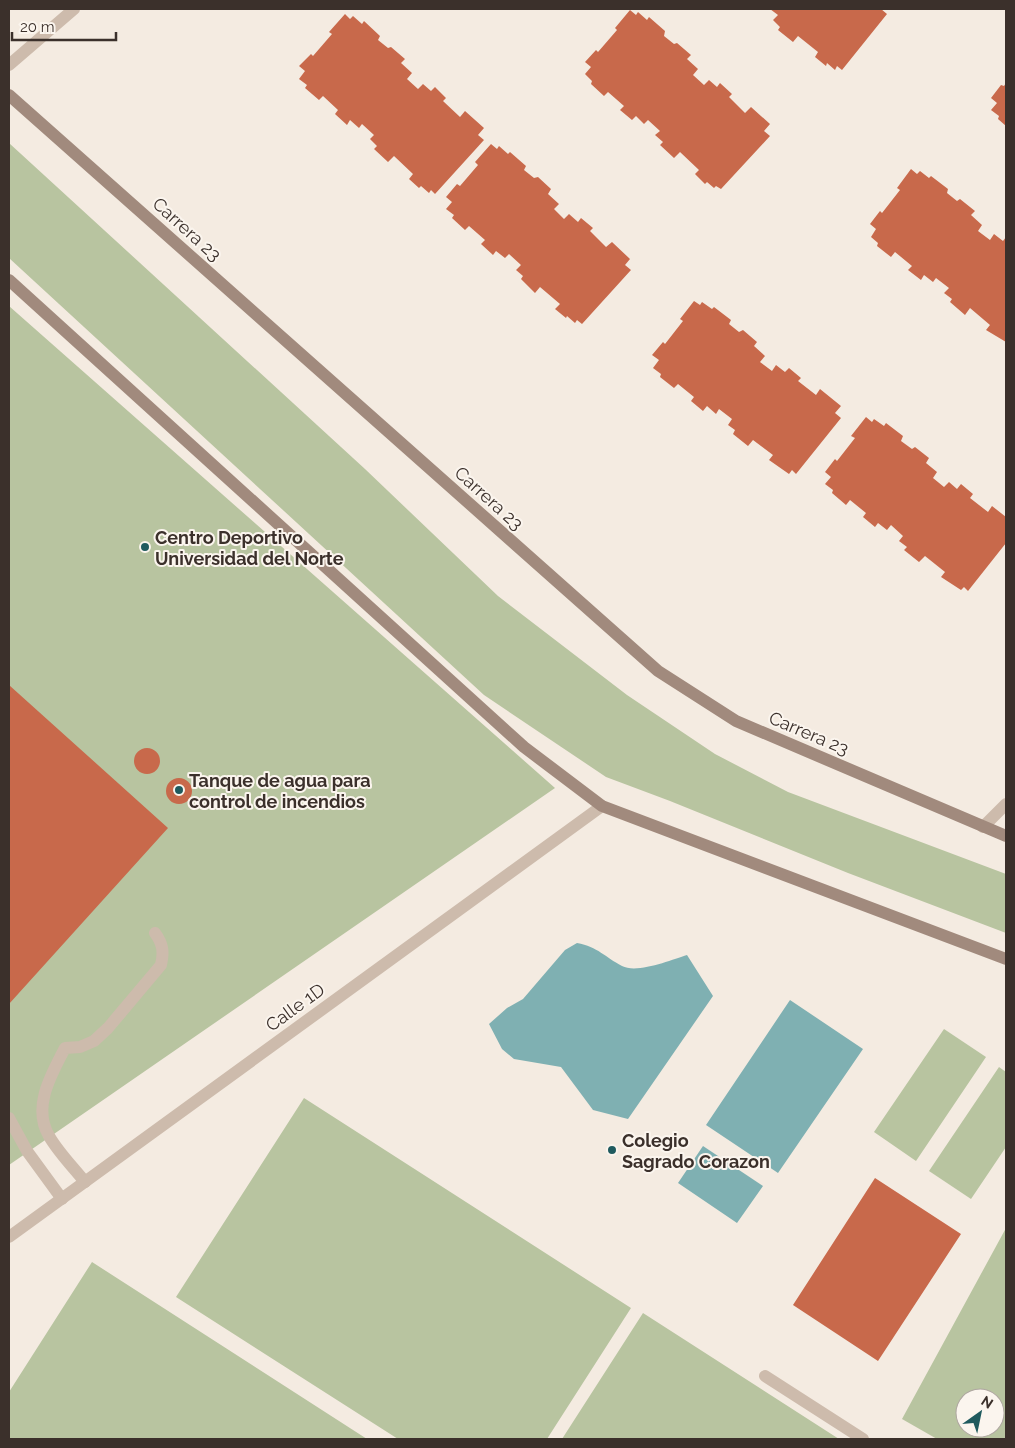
<svg xmlns="http://www.w3.org/2000/svg" width="1015" height="1448" viewBox="0 0 1015 1448" font-family="Raleway,sans-serif">
	<style>
		.green { fill: #b8c4a0; fill-rule: evenodd }
		.water { fill: #7fb0b2 }
		.building { fill: #c8694b }
		.lines { fill: none; stroke-linecap: round; stroke-linejoin: round }
		.service { stroke: #cdbbac; stroke-width: 12 }
		.minor { stroke: #cdbbac; stroke-width: 12 }
		.secondary { stroke: #a18a7d; stroke-width: 12 }
		.poi-dot { fill: #1f5a5e; stroke: #fbf5ee; stroke-width: 2 }
		.labels { text-anchor: middle; dominant-baseline: central; stroke-width: 4; stroke-linejoin: round; paint-order: stroke }
		.street-label { font-size: 18px; fill: #3b302b; stroke: #fbf5ee }
		.poi-label { font-size: 18px; font-weight: bold; fill: #3b302b; stroke: #fbf5ee; text-anchor: start }
	</style>
	<rect width="100%" height="100%" fill="#f4ebe1"/>
	<!-- green -->
	<path class="green" d="M 9,143 L 365,469 L 498,596 L 627,695 L 715,754 L 788,792 L 1006,874 L 1006,933 L 848,873 L 670,801 L 606,777 L 484,695 L 9,258 Z
		M 9,306 L 555,788 L 9,1165 Z
		M 944,1029 L 986,1057 L 916,1161 L 874,1132 Z
		M 999,1067 L 1006,1072 L 1006,1147 L 971,1199 L 929,1171 Z
		M 304,1098 L 631,1308 L 547,1439 L 398,1439 L 176,1297 Z
		M 1006,1228 L 1006,1439 L 937,1439 L 902,1419 ZM 965,1398 L 995,1398 L 995,1428 L 965,1428 Z
		M 92,1262 L 367,1439 L 9,1439 L 9,1392 Z
		M 643,1313 L 839,1439 L 562,1439 Z"/>
	<!-- water -->
	<path class="water" d="M 577,943 C 598,947 605,957 622,966 C 637,974 671,960 687,955 L 713,996 L 628,1119 L 593,1110 L 561,1067 L 514,1059 L 502,1049 L 489,1024 L 507,1008 L 523,999 L 565,950 Z
		M 790,1000 L 863,1049 L 778,1173 L 706,1125 Z
		M 703,1146 L 763,1186 L 737,1223 L 678,1183 Z"/>
	<!-- building -->
	<path class="building" d="M 770,9 L 881,9 L 887,14 L 842,70 L 837,66 L 835,70 L 827,63 L 826,66 L 815,57 L 818,52 L 798,36 L 793,42 L 778,30 L 780,27 L 773,20 L 778,15 Z
		M 630,10 L 636,15 L 638,12 L 647,20 L 649,17 L 665,31 L 664,36 L 674,44 L 677,43 L 691,55 L 687,59 L 698,69 L 693,75 L 704,85 L 709,80 L 717,87 L 720,83 L 732,94 L 729,97 L 745,113 L 751,107 L 770,124 L 764,131 L 770,136 L 721,189 L 716,186 L 714,188 L 707,182 L 705,184 L 695,174 L 699,170 L 680,152 L 674,158 L 660,145 L 663,142 L 655,135 L 660,131 L 648,120 L 644,124 L 636,116 L 632,120 L 620,110 L 624,106 L 608,92 L 604,96 L 591,84 L 592,81 L 585,74 L 591,67 L 585,62 L 596,50 L 598,52 L 617,30 L 615,28 Z
		M 345,14 L 350,19 L 353,16 L 362,24 L 364,21 L 380,36 L 378,40 L 388,48 L 391,47 L 405,59 L 401,63 L 412,73 L 407,79 L 418,89 L 423,84 L 431,91 L 435,87 L 446,98 L 443,101 L 460,117 L 465,111 L 484,128 L 478,135 L 484,140 L 435,194 L 431,190 L 429,193 L 421,186 L 419,188 L 409,179 L 413,174 L 394,156 L 388,162 L 374,149 L 377,146 L 370,139 L 374,135 L 362,124 L 359,128 L 350,120 L 347,125 L 335,114 L 338,110 L 323,96 L 319,100 L 305,88 L 307,85 L 299,79 L 305,71 L 299,66 L 311,54 L 313,56 L 332,34 L 329,32 Z
		M 1006,83 L 1006,126 L 998,119 L 999,116 L 991,110 L 997,103 L 991,98 L 1001,85 L 1004,86 Z
		M 491,144 L 497,149 L 499,146 L 508,154 L 510,152 L 526,166 L 524,170 L 534,178 L 538,177 L 551,189 L 548,194 L 559,204 L 554,209 L 564,219 L 569,214 L 578,222 L 581,218 L 593,228 L 590,231 L 606,247 L 612,242 L 630,259 L 625,265 L 631,270 L 582,324 L 577,320 L 575,323 L 567,316 L 566,318 L 555,309 L 560,304 L 540,287 L 535,293 L 521,279 L 523,276 L 516,270 L 521,265 L 509,254 L 505,258 L 496,251 L 493,255 L 481,244 L 485,240 L 469,226 L 465,230 L 452,218 L 454,215 L 446,209 L 452,202 L 446,197 L 457,184 L 460,186 L 478,165 L 475,162 Z
		M 911,169 L 917,174 L 920,171 L 929,178 L 931,176 L 948,189 L 947,193 L 957,201 L 960,199 L 975,211 L 971,215 L 982,225 L 978,231 L 990,240 L 994,234 L 1003,241 L 1006,237 L 1006,342 L 986,330 L 990,325 L 970,308 L 965,315 L 950,302 L 952,299 L 944,293 L 949,288 L 936,278 L 933,282 L 924,275 L 921,280 L 908,270 L 912,266 L 895,252 L 891,257 L 877,246 L 878,243 L 871,237 L 876,229 L 870,224 L 880,211 L 882,213 L 900,190 L 897,188 Z
		M 694,301 L 700,305 L 702,302 L 712,309 L 714,307 L 731,320 L 729,324 L 739,332 L 743,330 L 757,342 L 754,346 L 765,356 L 760,362 L 772,371 L 776,365 L 785,372 L 789,368 L 801,378 L 798,381 L 816,395 L 820,389 L 841,406 L 835,413 L 841,418 L 796,474 L 792,470 L 789,474 L 769,460 L 773,455 L 753,440 L 748,446 L 733,434 L 735,430 L 728,425 L 732,419 L 719,409 L 716,414 L 707,406 L 703,411 L 691,401 L 694,397 L 678,384 L 674,388 L 660,377 L 661,374 L 653,368 L 659,360 L 652,355 L 663,342 L 665,344 L 683,321 L 680,319 Z
		M 866,417 L 872,422 L 874,419 L 884,426 L 886,423 L 903,436 L 901,441 L 912,449 L 915,447 L 929,458 L 926,463 L 937,472 L 933,478 L 944,487 L 949,482 L 957,489 L 961,484 L 973,494 L 970,498 L 988,512 L 992,506 L 1006,517 L 1006,543 L 968,591 L 964,587 L 961,590 L 941,577 L 945,572 L 925,556 L 919,562 L 904,550 L 907,547 L 899,541 L 903,536 L 891,525 L 887,530 L 878,523 L 875,527 L 863,517 L 866,513 L 850,500 L 846,505 L 832,493 L 833,490 L 825,484 L 831,477 L 825,472 L 835,459 L 837,461 L 855,438 L 851,436 Z
		M 9,685 L 168,828 L 9,1004 Z
		M134 761a13 13 0 1 1 26 0a13 13 0 1 1-26 0Z
		M166 791a13 13 0 1 1 26 0a13 13 0 1 1-26 0Z
		M 875,1178 L 961,1234 L 878,1361 L 793,1305 Z"/>
	<g class="lines">
		<!-- service -->
		<path class="service" d="M 9,1118 L 27,1151 L 62,1199
			M 85,1182 C 73,1167 58,1152 49,1136 C 32,1107 51,1075 65,1048 L 80,1047 L 94,1041 L 108,1028 L 161,965 C 164,952 163,944 155,933
			M 765,1376 L 863,1439"/>
		<!-- minor -->
		<path class="minor" d="M 9,65 L 74,9
			M 983,827 L 1006,804
			M 9,1237 L 602,806"/>
		<!-- secondary -->
		<path class="secondary" d="M 9,95 L 658,671 L 736,721 L 1006,836
			M 9,280 L 524,747 L 602,806 L 1006,959"/>
	</g>
	<!-- markers -->
	<g class="poi-dot">
		<circle cx="145" cy="547" r="5"/>
		<circle cx="179" cy="790" r="5"/>
		<circle cx="612" cy="1150" r="5"/>
	</g>
	<g class="labels">
		<!-- street labels -->
		<g class="street-label">
			<text transform="translate(187 229) rotate(42)">Carrera 23</text>
			<text transform="translate(489 498) rotate(42)">Carrera 23</text>
			<text transform="translate(809 733) rotate(23)">Carrera 23</text>
			<text transform="translate(295 1007) rotate(-36)">Calle 1D</text>
		</g>
		<!-- poi labels -->
		<g class="poi-label">
			<text x="155" y="537">Centro Deportivo<tspan x="155" dy="21">Universidad del Norte</tspan></text>
			<text x="189" y="780">Tanque de agua para<tspan x="189" dy="21">control de incendios</tspan></text>
			<text x="622" y="1140">Colegio<tspan x="622" dy="21">Sagrado Corazon</tspan></text>
		</g>
	</g>
	<!-- border -->
	<rect width="1015" height="1448" fill="none" stroke="#3b302b" stroke-width="20"/>
	<!-- north arrow -->
	<g transform="translate(980 1413) rotate(33)"><circle r="24" fill="#fbf5ee" stroke="#aea6a0"/>
	<path d="M0-4L9 19L0 12L-9 19Z" fill="#1f5a5e"/>
	<text y="-8" font-size="14" font-weight="bold" text-anchor="middle" fill="#3b302b">N</text>
	</g>
	<!-- scale -->
	<path d="M12 32v8h104v-8" fill="none" stroke="#3b302b" stroke-width="2.5"/>
	<text x="20" y="32" font-size="15" fill="#3b302b" stroke="#fbf5ee" stroke-width="4" paint-order="stroke">20 m</text>
</svg>
